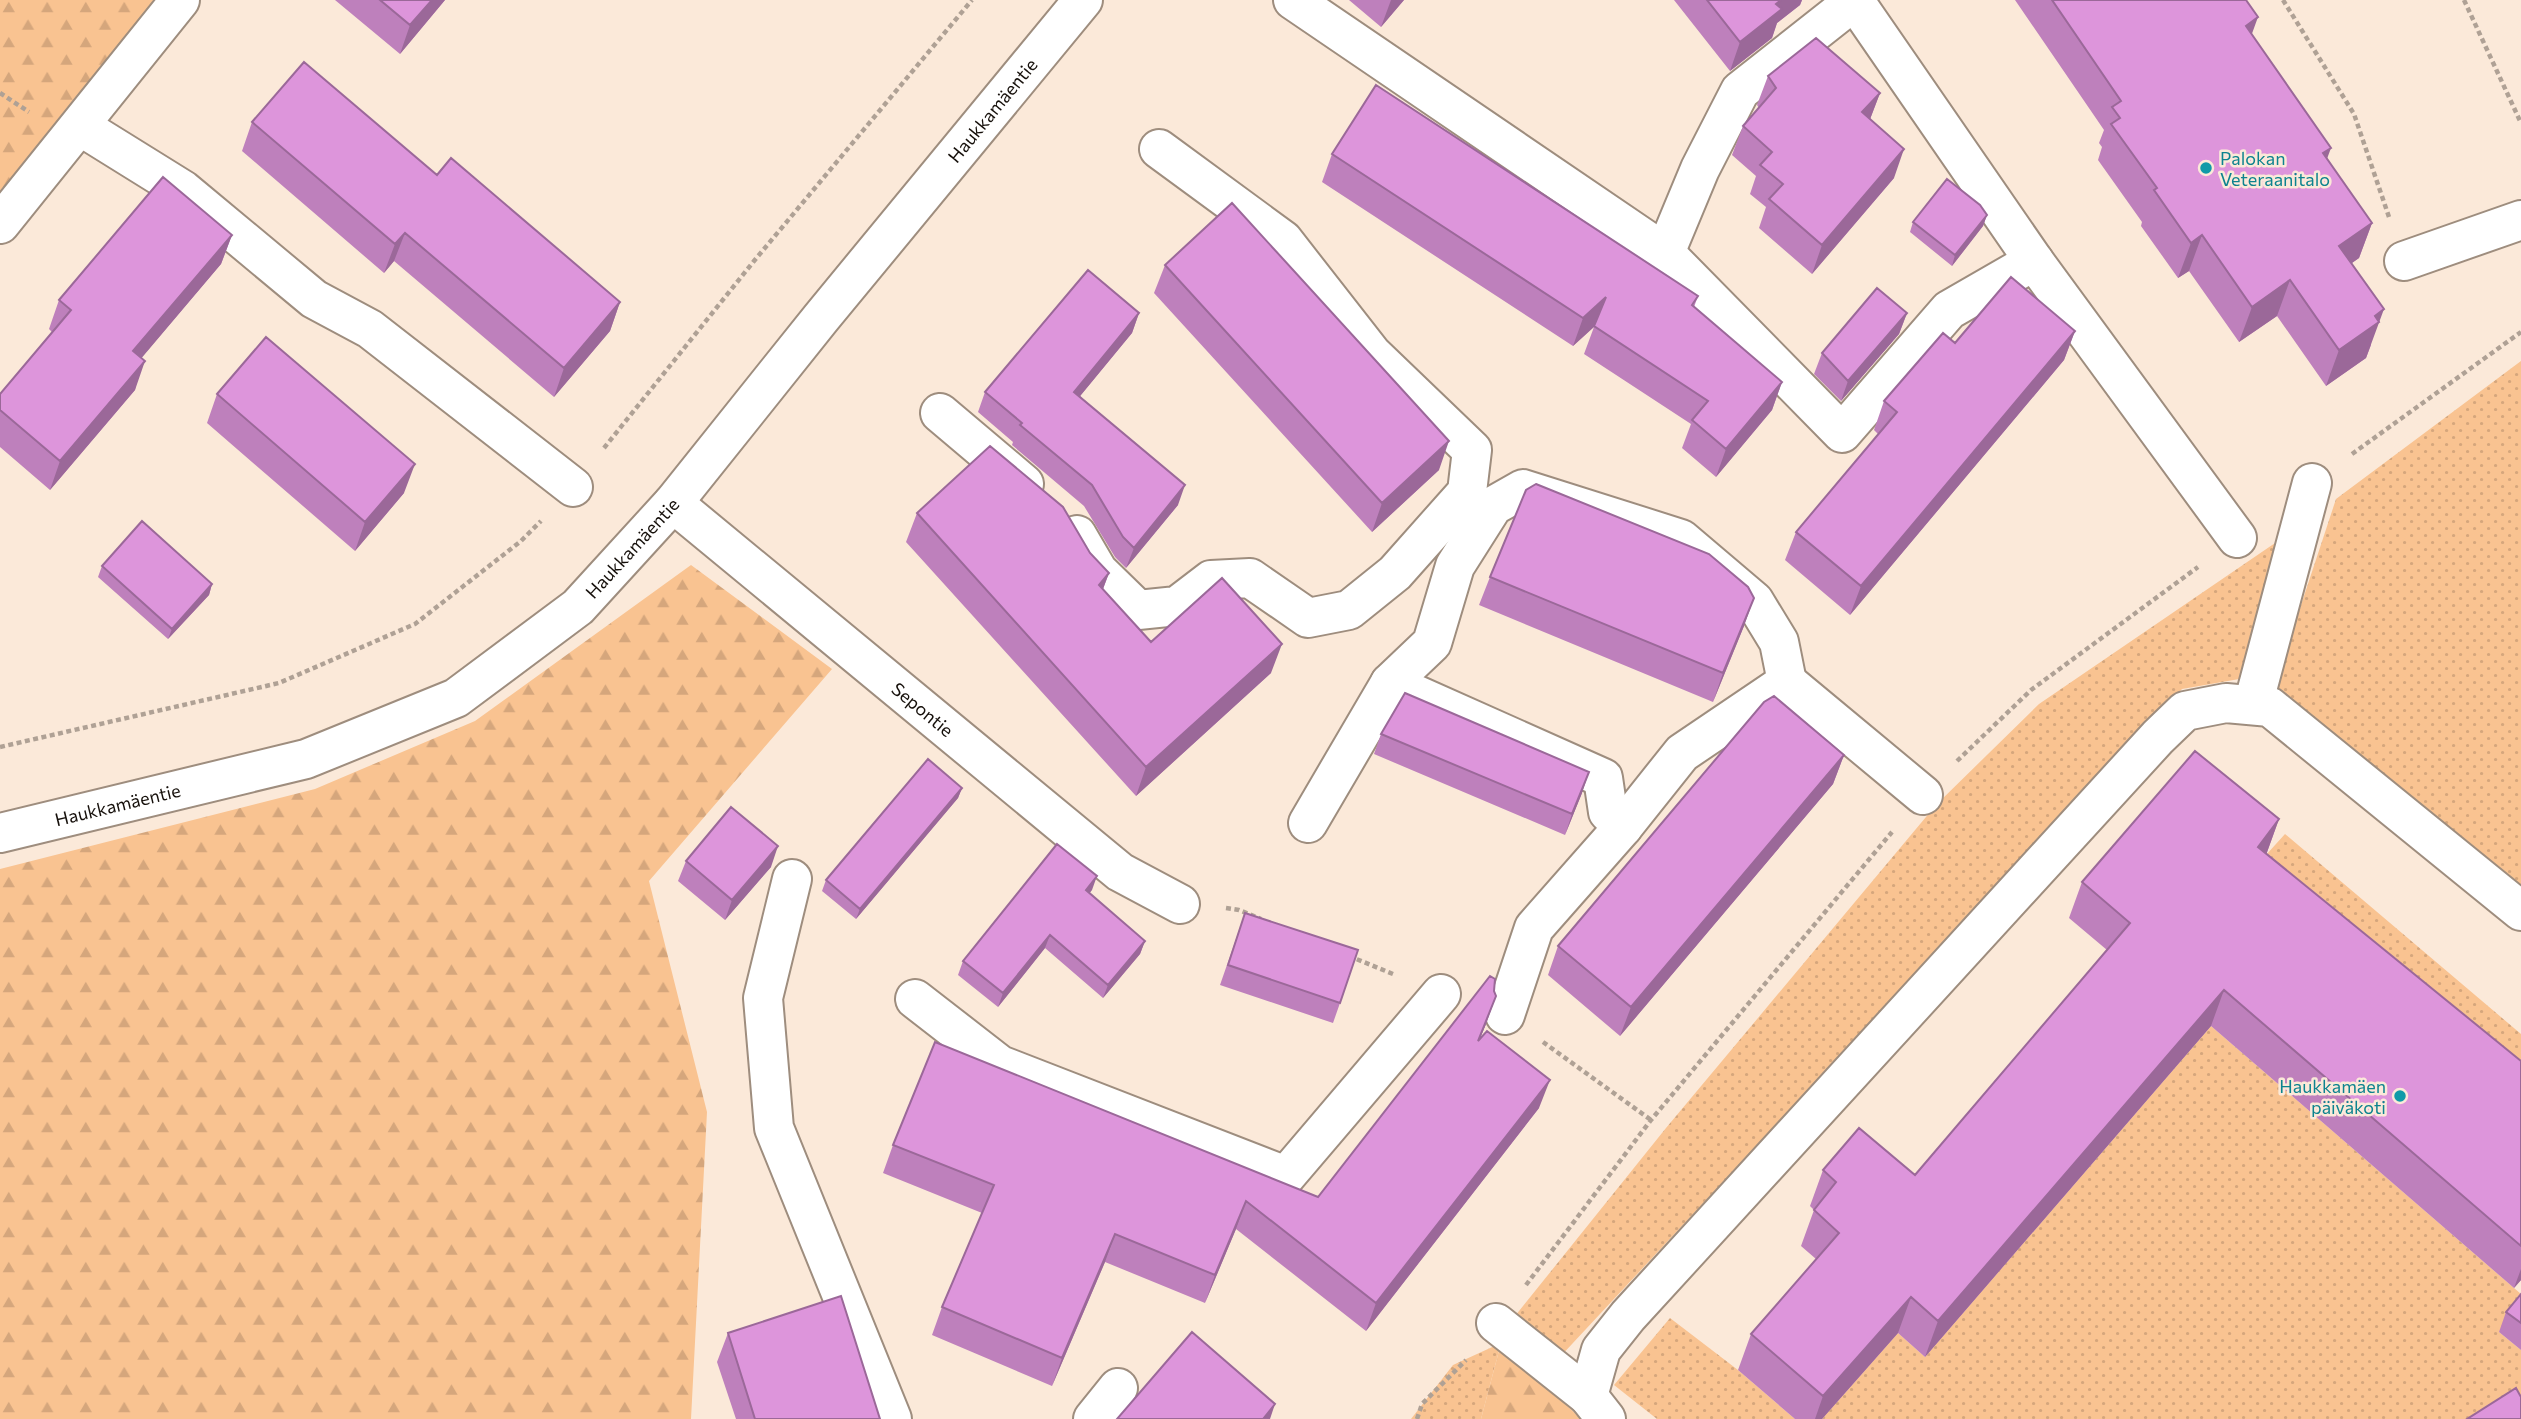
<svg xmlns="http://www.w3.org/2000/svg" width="2521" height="1419" viewBox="0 0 2521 1419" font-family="Commissioner,sans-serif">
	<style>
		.grass { fill: url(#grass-dots) }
		.forest { fill: url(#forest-firs) }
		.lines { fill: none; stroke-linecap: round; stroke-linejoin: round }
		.minor-casing { stroke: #9e8d7e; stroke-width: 42 }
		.path { stroke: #afa195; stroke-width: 4.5; stroke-dasharray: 5 3.5; stroke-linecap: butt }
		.minor { stroke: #fff; stroke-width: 38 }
		.wall { fill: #be80bc }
		.shaded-wall { fill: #9b6899 }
		.building { fill: #dd95db; stroke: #9b6899; stroke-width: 2 }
		.culture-dot { fill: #0f9aa8; stroke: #fbe9d9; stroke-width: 2.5 }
		.labels { text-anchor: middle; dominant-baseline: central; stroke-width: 5; stroke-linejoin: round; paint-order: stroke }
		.street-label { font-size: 18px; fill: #150f0a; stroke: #fbe9d9 }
		.culture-label { font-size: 18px; fill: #0d838f; stroke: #fbe9d9; text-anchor: start }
	</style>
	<defs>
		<pattern id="grass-dots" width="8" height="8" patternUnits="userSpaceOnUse" patternTransform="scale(1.75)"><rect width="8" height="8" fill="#f9c391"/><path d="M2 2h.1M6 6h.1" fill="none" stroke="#d5a67c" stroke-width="1.8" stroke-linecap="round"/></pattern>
		<pattern id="forest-firs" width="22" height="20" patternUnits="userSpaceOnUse" patternTransform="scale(1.75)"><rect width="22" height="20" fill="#f9c391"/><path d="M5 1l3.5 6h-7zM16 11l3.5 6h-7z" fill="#d5a67c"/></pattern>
	</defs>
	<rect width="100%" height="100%" fill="#fbe9d9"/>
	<!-- grass -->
	<path class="grass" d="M 2521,361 L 2521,885 L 2341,744 L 2274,687 L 2336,499 Z
		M 2278,541 L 2245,678 L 2182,689 L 1559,1358 L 1511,1321 L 1666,1128 L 1936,805 L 2039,704 Z
		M 2285,834 L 2521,1034 L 2521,1107 L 2266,855 Z
		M 2211,1026 L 2521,1294 L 2521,1305 L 2499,1332 L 2521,1350 L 2521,1419 L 1822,1419 L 1898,1333 L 1925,1357 Z
		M 1670,1318 L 1738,1370 L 1795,1419 L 1657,1419 L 1614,1385 Z
		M 1501,1343 L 1481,1419 L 1411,1419 L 1453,1365 Z"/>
	<!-- forest -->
	<path class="forest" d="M 0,0 L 160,0 L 0,195 Z
		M 691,565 L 832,669 L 649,881 L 707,1112 L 691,1419 L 0,1419 L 0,869 L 315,789 L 475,721 Z
		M 1501,1343 L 1581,1419 L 1481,1419 Z"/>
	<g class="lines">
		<!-- minor casing -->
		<g class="minor-casing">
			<g id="minor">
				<path d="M 1293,0 L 1665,253 L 1842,433 L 1949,310 L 2034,261"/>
				<path d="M 1854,0 L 2034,261 L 2237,538"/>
				<path d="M 80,126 L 183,190 L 314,299 L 370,329 L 573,487"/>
				<path d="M 0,224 L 180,0"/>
				<path d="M 1665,253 L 1700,169 L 1740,91 L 1854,1"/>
				<path d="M 2404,261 L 2521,220"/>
				<path d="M 940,413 L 1024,484"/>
				<path id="s1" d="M 673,503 L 1120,872 L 1180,904"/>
				<path d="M 1077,535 L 1098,571 L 1138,610 L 1177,606 L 1211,580 L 1250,578 L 1308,618 L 1349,610 L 1395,573 L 1467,492 L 1472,450 L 1372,354 L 1283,240 L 1159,149"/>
				<path d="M 1390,683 L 1603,778 L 1608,812 L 1623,827"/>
				<path d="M 2253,705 L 2312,483"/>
				<path d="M 1308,823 L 1390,683 L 1432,643 L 1455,566 L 1493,506 L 1523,489 L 1681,539 L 1754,601 L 1779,642 L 1787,682"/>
				<path id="s2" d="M 0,833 L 306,759 L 456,698 L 578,607 L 673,503 L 821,318 L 1083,0"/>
				<path d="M 792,879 L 763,998 L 774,1128 L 892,1419"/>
				<path d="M 915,999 L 1000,1065 L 1286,1176 L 1441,994"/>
				<path d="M 1505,1015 L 1534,928 L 1623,827 L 1682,753 L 1787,682 L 1923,795"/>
				<path d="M 1496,1323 L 1588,1396"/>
				<path d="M 1093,1419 L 1118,1388"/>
				<path d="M 1606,1419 L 1588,1396 L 1601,1350 L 1628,1316 L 2158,737 L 2185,711 L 2226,703 L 2270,707 L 2521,911"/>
			</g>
		</g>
		<!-- path -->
		<path class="path" d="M 2283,0 L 2354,114 L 2389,217
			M 2464,0 L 2521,123
			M 0,93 L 29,112
			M 604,448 L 754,261 L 972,0
			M 2352,454 L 2521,332
			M 0,747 L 279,683 L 415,624 L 521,541 L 541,521
			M 1957,761 L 2031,690 L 2198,567
			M 1226,908 L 1239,910 L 1261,919
			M 1349,956 L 1393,974
			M 1543,1042 L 1651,1120
			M 1526,1285 L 1651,1120 L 1892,832
			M 1417,1419 L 1422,1404 L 1466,1360"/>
		<!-- minor -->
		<use href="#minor" class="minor"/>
	</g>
	<!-- wall -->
	<path class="wall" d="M 335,0 L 445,0 L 400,54 Z
		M 1349,0 L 1404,0 L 1381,27 Z
		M 1674,0 L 1802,0 L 1800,5 L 1777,23 L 1772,38 L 1730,71 Z
		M 2015,0 L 2246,0 L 2252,34 L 2327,159 L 2372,223 L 2359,258 L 2352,263 L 2371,345 L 2366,358 L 2326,386 L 2277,316 L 2239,342 L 2189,271 L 2178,278 L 2141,226 L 2142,222 L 2098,160 L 2102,147 L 2099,143 L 2104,130 Z
		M 1768,76 L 1880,93 L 1870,119 L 1894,178 L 1812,274 L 1759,228 L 1766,207 L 1750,194 L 1756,176 L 1732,155 L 1743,126 L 1759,108 L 1757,105 Z
		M 252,122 L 437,175 L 620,302 L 610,331 L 554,397 L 394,261 L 384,273 L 242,151 Z
		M 1332,154 L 1698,296 L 1694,307 L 1782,382 L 1772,410 L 1716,477 L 1682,448 L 1691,424 L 1584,354 L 1594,327 L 1573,346 L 1322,182 Z
		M 1987,215 L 1983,226 L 1952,266 L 1910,232 L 1913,222 Z
		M 232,235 L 221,264 L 141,358 L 135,390 L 50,490 L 0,447 L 0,394 L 52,332 L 49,329 L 59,300 Z
		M 1165,265 L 1439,470 L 1372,532 L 1154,293 Z
		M 1139,313 L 1132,333 L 1080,396 L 1178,505 L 1126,568 L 1115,557 L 1084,506 L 1012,445 L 1013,442 L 978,412 L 985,392 Z
		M 1907,313 L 1899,334 L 1841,401 L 1814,374 L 1822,353 Z
		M 2075,331 L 2064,360 L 1850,615 L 1785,560 L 1796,532 L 1878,434 L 1874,430 L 1884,401 L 1955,343 Z
		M 217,394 L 404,493 L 355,551 L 207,423 Z
		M 917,513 L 1090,553 L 1109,573 L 1103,589 L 1151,642 L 1271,673 L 1136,796 L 906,542 Z
		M 102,566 L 212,584 L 209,595 L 168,639 L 98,577 Z
		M 1490,577 L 1744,626 L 1713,702 L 1479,605 Z
		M 1381,734 L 1582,793 L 1565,835 L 1374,754 Z
		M 1844,755 L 1833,784 L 1620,1036 L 1548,975 L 1558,946 Z
		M 962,788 L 958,798 L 856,919 L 822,891 L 826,880 Z
		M 2279,819 L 2266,855 L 2521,1061 L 2521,1280 L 2514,1288 L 2211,1026 L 1925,1357 L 1898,1333 L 1822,1419 L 1795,1419 L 1738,1370 L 1751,1334 L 1816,1259 L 1801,1246 L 1814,1210 L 1810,1206 L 1823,1170 L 1915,1175 L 2107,950 L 2069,918 L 2082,882 Z
		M 686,861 L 771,867 L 725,920 L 678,881 Z
		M 1092,890 L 1089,893 L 1145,941 L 1140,954 L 1103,998 L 1045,948 L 998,1007 L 958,975 L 963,961 Z
		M 1245,913 L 1340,1003 L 1333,1023 L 1220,985 Z
		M 1486,1024 L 1480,1038 L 1539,1108 L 1366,1331 L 1236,1229 L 1205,1303 L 1105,1262 L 1052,1386 L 932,1335 L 942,1307 L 982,1213 L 883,1173 L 893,1145 L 1318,1197 Z
		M 2521,1294 L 2521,1350 L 2499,1332 L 2506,1312 Z
		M 728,1333 L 880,1419 L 736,1419 L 717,1362 Z"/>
	<!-- shaded-wall -->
	<path class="shaded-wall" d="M 432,0 L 445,0 L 400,54 L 410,25 Z
		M 1391,0 L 1404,0 L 1381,27 Z
		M 1781,0 L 1802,0 L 1800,5 L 1777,23 L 1772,38 L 1730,71 L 1740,42 Z
		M 2258,17 L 2245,53 L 2246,26 Z
		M 1880,93 L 1869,122 L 1862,112 Z
		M 2331,148 L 2318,183 L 2323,153 Z
		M 1904,149 L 1894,178 L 1812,274 L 1822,245 Z
		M 1987,215 L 1983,226 L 1952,266 L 1955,255 Z
		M 2372,223 L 2359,258 L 2326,281 L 2339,246 Z
		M 405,233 L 394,261 L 384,273 L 395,244 Z
		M 232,235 L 221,264 L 123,380 L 133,351 Z
		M 2202,235 L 2189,271 L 2178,278 L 2191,243 Z
		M 2290,280 L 2277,316 L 2239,342 L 2252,307 Z
		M 1606,297 L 1596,325 L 1573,346 L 1583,318 Z
		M 620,302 L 610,331 L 554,397 L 564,368 Z
		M 2384,309 L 2366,358 L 2326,386 L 2339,350 L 2375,316 Z
		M 1139,313 L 1132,333 L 1067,412 L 1074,392 Z
		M 1907,313 L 1899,334 L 1841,401 L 1848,381 Z
		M 2075,331 L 2064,360 L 1850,615 L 1861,586 Z
		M 145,361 L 135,390 L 50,490 L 60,461 Z
		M 1782,382 L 1772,410 L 1716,477 L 1726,449 Z
		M 1449,441 L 1439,470 L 1372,532 L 1382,503 Z
		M 415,464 L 404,493 L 355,551 L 365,522 Z
		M 1185,485 L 1178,505 L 1126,568 L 1134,548 Z
		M 1109,573 L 1098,602 L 1099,585 Z
		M 212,584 L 209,595 L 168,639 L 172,629 Z
		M 1754,598 L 1744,626 L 1713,702 L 1723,673 Z
		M 1282,644 L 1271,673 L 1136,796 L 1146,767 Z
		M 1844,755 L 1833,784 L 1620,1036 L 1631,1007 Z
		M 1589,772 L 1582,793 L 1565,835 L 1572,814 Z
		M 962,788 L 958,798 L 856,919 L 860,909 Z
		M 2279,819 L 2266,855 L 2258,847 Z
		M 778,846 L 771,867 L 725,920 L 732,900 Z
		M 1097,876 L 1092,890 L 1081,904 L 1086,890 Z
		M 1050,935 L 1045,948 L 998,1007 L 1003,993 Z
		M 1145,941 L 1140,954 L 1103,998 L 1108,985 Z
		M 2224,990 L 2211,1026 L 1925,1357 L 1938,1321 Z
		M 1496,996 L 1486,1024 L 1467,1069 L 1478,1041 Z
		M 1550,1080 L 1539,1108 L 1366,1331 L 1376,1303 Z
		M 1246,1201 L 1236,1229 L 1205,1303 L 1215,1275 Z
		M 1115,1234 L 1105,1262 L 1052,1386 L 1062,1358 Z
		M 2521,1269 L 2521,1280 L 2514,1288 Z
		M 1911,1297 L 1898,1333 L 1822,1419 L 1815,1419 L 1823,1396 Z
		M 1275,1404 L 1270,1419 L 1263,1419 Z"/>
	<!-- building -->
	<path class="building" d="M 380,0 L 432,0 L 410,25 Z
		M 1707,0 L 1781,0 L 1776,4 L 1782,9 L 1740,42 Z
		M 2052,0 L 2246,0 L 2258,17 L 2246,26 L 2331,148 L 2323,153 L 2372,223 L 2339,246 L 2384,309 L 2375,316 L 2379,322 L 2339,350 L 2290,280 L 2252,307 L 2202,235 L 2191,243 L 2154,190 L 2157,188 L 2111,124 L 2120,118 L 2112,107 L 2121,101 Z
		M 1816,38 L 1880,93 L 1862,112 L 1904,149 L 1822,245 L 1769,199 L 1783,184 L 1760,165 L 1772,152 L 1743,126 L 1776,88 L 1768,76 Z
		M 304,62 L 437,175 L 451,158 L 620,302 L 564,368 L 405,233 L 395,244 L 252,122 Z
		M 1376,85 L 1698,296 L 1692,305 L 1782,382 L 1726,449 L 1692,420 L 1708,401 L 1594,326 L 1606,297 L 1583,318 L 1332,154 Z
		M 163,177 L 232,235 L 133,351 L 145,361 L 60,461 L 0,410 L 0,394 L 71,310 L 59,300 Z
		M 1947,179 L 1980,205 L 1987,215 L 1955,255 L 1913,222 Z
		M 1232,203 L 1449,441 L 1382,503 L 1165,265 Z
		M 1088,270 L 1139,313 L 1074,392 L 1185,485 L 1134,548 L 1123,537 L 1092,485 L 1020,425 L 1022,423 L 985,392 Z
		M 2011,277 L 2075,331 L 1861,586 L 1796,532 L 1897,412 L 1884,401 L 1943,333 L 1955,343 Z
		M 1877,288 L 1907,313 L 1848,381 L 1822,353 Z
		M 266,337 L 415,464 L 365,522 L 217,394 Z
		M 990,446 L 1063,507 L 1090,553 L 1109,573 L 1099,585 L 1151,642 L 1222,578 L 1282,644 L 1146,767 L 917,513 Z
		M 1536,484 L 1709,554 L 1748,587 L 1754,598 L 1723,673 L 1490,577 L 1526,490 Z
		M 142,521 L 212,584 L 172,629 L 102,566 Z
		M 1405,693 L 1589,772 L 1572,814 L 1381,734 Z
		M 1774,696 L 1844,755 L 1631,1007 L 1558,946 L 1764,702 Z
		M 2195,751 L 2279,819 L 2258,847 L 2521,1061 L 2521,1246 L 2224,990 L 1938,1321 L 1911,1297 L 1823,1396 L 1751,1334 L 1839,1233 L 1814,1210 L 1836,1182 L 1823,1170 L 1859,1128 L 1915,1175 L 2130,923 L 2082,882 Z
		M 928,759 L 962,788 L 860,909 L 826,880 Z
		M 731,807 L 778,846 L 732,900 L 686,861 Z
		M 1057,844 L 1097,876 L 1086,890 L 1145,941 L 1108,985 L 1050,935 L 1003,993 L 963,961 Z
		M 1245,913 L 1358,950 L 1340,1003 L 1228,965 Z
		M 1490,976 L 1495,979 L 1494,991 L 1496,996 L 1478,1041 L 1487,1031 L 1550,1080 L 1376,1303 L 1246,1201 L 1215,1275 L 1115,1234 L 1062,1358 L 942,1307 L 994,1185 L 893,1145 L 935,1042 L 1318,1197 Z
		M 2521,1294 L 2521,1323 L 2506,1312 Z
		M 841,1296 L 880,1419 L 755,1419 L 728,1333 Z
		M 1192,1332 L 1275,1404 L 1263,1419 L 1117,1419 Z
		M 2516,1388 L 2521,1397 L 2521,1419 L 2467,1419 Z"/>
	<!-- markers -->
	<g class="culture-dot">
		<circle cx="2206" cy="168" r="7"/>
		<circle cx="2400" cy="1096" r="7"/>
	</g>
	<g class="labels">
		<!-- street labels -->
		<g class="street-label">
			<text stroke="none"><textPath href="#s2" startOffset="1276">Haukkamäentie</textPath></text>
			<text stroke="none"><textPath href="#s2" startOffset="709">Haukkamäentie</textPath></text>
			<text stroke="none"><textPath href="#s1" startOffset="324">Sepontie</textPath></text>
			<text stroke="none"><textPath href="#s2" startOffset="121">Haukkamäentie</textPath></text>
		</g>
		<!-- culture labels -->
		<g class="culture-label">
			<text x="2220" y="158">Palokan<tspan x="2220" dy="21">Veteraanitalo</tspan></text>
			<text x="2386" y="1086" text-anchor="end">Haukkamäen<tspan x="2386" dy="21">päiväkoti</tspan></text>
		</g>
	</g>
</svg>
